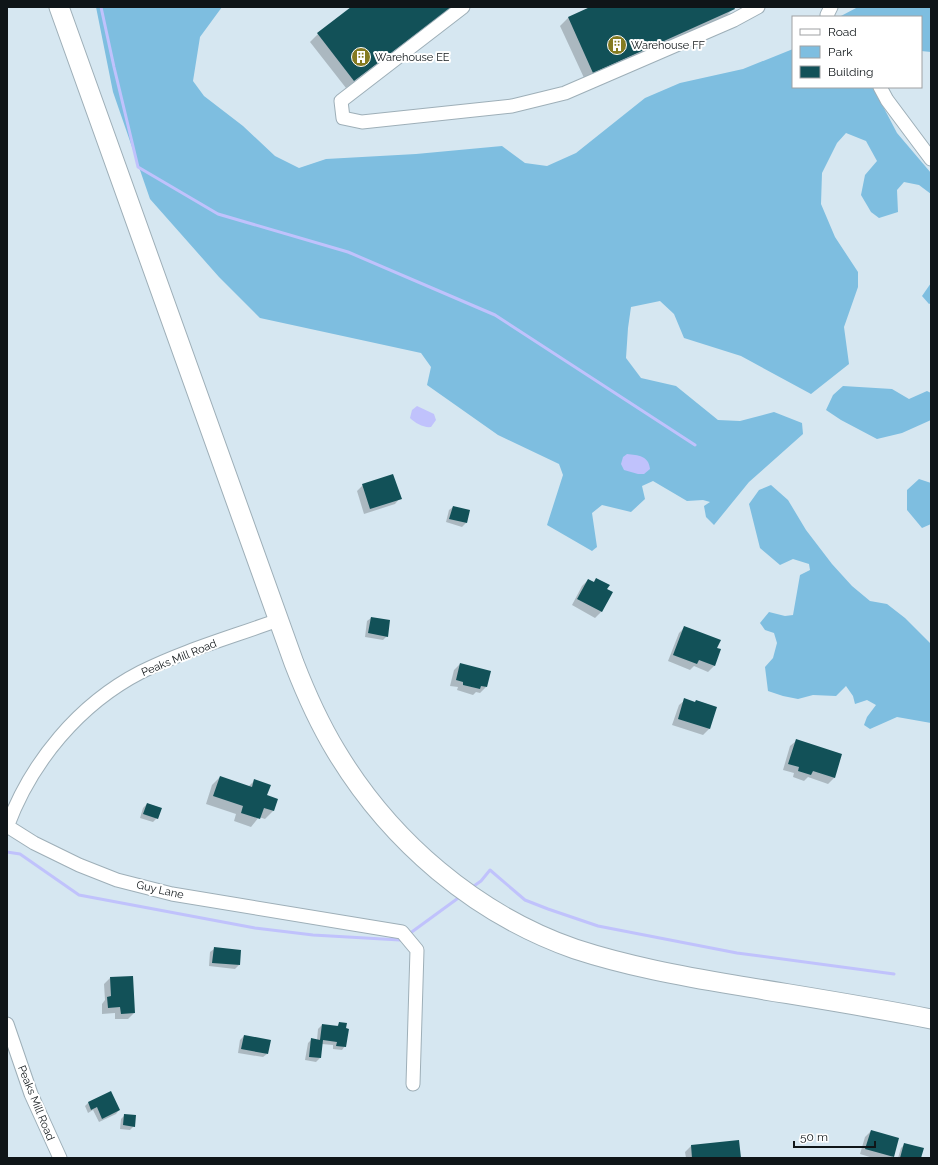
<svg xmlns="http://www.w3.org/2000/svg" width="938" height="1165" viewBox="0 0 938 1165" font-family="Raleway,sans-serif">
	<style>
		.green { fill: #7ebee0 }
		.water { fill: #c0c2fc }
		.shadow { fill: #0003 }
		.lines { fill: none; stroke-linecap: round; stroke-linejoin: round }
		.stream { stroke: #c0c2fc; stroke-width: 3 }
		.building { fill: #125158 }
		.minor-casing { stroke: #9eafb8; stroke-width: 15 }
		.highway-casing { stroke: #9eafb8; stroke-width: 21 }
		.minor { stroke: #fff; stroke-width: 13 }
		.highway { stroke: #fff; stroke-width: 19 }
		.labels { text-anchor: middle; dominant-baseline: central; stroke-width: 4; stroke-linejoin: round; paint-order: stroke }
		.poi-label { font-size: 11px; fill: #0f1518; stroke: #fff; text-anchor: start }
		.street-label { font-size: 11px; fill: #0f1518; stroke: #fff }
	</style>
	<rect width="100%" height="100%" fill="#d6e7f1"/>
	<!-- green -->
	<path class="green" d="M 96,7 L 222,7 L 200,37 L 193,81 L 204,96 L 243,126 L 275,156 L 299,168 L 326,159 L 416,154 L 502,146 L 525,163 L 547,166 L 576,153 L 645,98 L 680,83 L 743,69 L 793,49 L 793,87 L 876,87 L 875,91 L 897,133 L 931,173 L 931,194 L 919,185 L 904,182 L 897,190 L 898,212 L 879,218 L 871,212 L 861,195 L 865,175 L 877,161 L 866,141 L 846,133 L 837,143 L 822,173 L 821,204 L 835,237 L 858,272 L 858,287 L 844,327 L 849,364 L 811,394 L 741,356 L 684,338 L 674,314 L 660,301 L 631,307 L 628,328 L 626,358 L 641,378 L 676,386 L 718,420 L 740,421 L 774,412 L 802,423 L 803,434 L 749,482 L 714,525 L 706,517 L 704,506 L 710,502 L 703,500 L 687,501 L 653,481 L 642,486 L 645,499 L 631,512 L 602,505 L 592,513 L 597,547 L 592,551 L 547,525 L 563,475 L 559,464 L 498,435 L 427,385 L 431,367 L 421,353 L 260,318 L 219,277 L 150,199 L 113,92 Z
		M 858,7 L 931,7 L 931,52 L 921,51 L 921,17 L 839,17 Z
		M 931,283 L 931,303 L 929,304 L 922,296 Z
		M 843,386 L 892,389 L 909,399 L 927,391 L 931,393 L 931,420 L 902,433 L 877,439 L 841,420 L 826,410 L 833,395 Z
		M 919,479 L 931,483 L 931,524 L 922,528 L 907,510 L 907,490 Z
		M 771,485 L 788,500 L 806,530 L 832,564 L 852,586 L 870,601 L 887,604 L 905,618 L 931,644 L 931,723 L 897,717 L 870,729 L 864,725 L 867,717 L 876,705 L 867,700 L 855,704 L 853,696 L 846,686 L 836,696 L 813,695 L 798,699 L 783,696 L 768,691 L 765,667 L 773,658 L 777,643 L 774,633 L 765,630 L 760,623 L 769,612 L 785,616 L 793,615 L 800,575 L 810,570 L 809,564 L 793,559 L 780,565 L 760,548 L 749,504 L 759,490 Z"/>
	<!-- water -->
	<path class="water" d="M 417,406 L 434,414 L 436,420 L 431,427 C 424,428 415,423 410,418 L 412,410 Z
		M 627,454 C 638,455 649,456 650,469 L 644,474 L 638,474 L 624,470 L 621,464 L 623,457 Z"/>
	<!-- shadow -->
	<path class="shadow" d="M 353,7 L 453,7 L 346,88 L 310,42 L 318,34 Z
		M 593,7 L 733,7 L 734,8 L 726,16 L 585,80 L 560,26 L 568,18 Z
		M 363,485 L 400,498 L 395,504 L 364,514 L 357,491 Z
		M 453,507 L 469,511 L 466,523 L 462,527 L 446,522 L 449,510 Z
		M 596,579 L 606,590 L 611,593 L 601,612 L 595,618 L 572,605 L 582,586 L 588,580 L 593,583 Z
		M 371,618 L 387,636 L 383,640 L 365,637 L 367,621 Z
		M 685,627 L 720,650 L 714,666 L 708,672 L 694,666 L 690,670 L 668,661 L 679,633 Z
		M 460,664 L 486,687 L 480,693 L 476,692 L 473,695 L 457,690 L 458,687 L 450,686 L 454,670 Z
		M 685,700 L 716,708 L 709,729 L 703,735 L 672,725 L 679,705 Z
		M 796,741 L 841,755 L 834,778 L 828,784 L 808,777 L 804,781 L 793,777 L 794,773 L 783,770 L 790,746 Z
		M 220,777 L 248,787 L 255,780 L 266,796 L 277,800 L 273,811 L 265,819 L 259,817 L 251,827 L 234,821 L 236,814 L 206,804 L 212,785 Z
		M 147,804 L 157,818 L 153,822 L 140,818 L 143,808 Z
		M 214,949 L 239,965 L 235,969 L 209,966 L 210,952 Z
		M 110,978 L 134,1013 L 128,1019 L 115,1019 L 115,1013 L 102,1014 L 102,1004 L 105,1000 L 104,984 Z
		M 339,1024 L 345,1029 L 345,1046 L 342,1050 L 333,1049 L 333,1045 L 322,1044 L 320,1058 L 316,1062 L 305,1060 L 308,1043 L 311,1040 L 317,1040 L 318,1029 L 322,1025 L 336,1027 Z
		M 244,1036 L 267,1054 L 263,1057 L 238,1053 L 240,1040 Z
		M 88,1103 L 119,1110 L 116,1114 L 99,1122 L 93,1110 L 88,1113 L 85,1106 Z
		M 125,1115 L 134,1126 L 130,1130 L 120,1129 L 121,1119 Z
		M 871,1131 L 893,1156 L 891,1158 L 873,1158 L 860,1154 L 865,1137 Z
		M 905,1144 L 920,1158 L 898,1158 L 901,1148 Z
		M 691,1146 L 740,1158 L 686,1158 L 685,1152 Z"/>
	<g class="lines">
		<!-- stream -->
		<path class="stream" d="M 101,7 L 114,67 L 138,167 L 218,214 L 348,252 L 495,315 L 695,445
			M 7,852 L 20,854 L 79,895 L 255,928 L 313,935 L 400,940 L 402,939
			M 471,888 L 481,881 L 490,870 L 525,900 L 548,909 L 598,926 L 737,953 L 894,974
			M 409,934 L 461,896"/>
	</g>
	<!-- building -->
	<path class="building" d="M 351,7 L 452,7 L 354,81 L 317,33 Z
		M 590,7 L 734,7 L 735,9 L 593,73 L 568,17 Z
		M 393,474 L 402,499 L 370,509 L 362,484 Z
		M 453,506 L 470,510 L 467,523 L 449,519 Z
		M 596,578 L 610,585 L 607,589 L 613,592 L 602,612 L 577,599 L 588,579 L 594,582 Z
		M 371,617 L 390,620 L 388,637 L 368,633 Z
		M 684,626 L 721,640 L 717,648 L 721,649 L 715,666 L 699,660 L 697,664 L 673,655 Z
		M 460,663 L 491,671 L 487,687 L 481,686 L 480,689 L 463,685 L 463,682 L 456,680 Z
		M 684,698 L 695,702 L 696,700 L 717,707 L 710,729 L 678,719 Z
		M 796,739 L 842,754 L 835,778 L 813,771 L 811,775 L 798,771 L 799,767 L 788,764 Z
		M 220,776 L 252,787 L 254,779 L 271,785 L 267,795 L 278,799 L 274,811 L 264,808 L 260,819 L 241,813 L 243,806 L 213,796 Z
		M 147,803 L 162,808 L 158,819 L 143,814 Z
		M 214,947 L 241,950 L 240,965 L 212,963 Z
		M 133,976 L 135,1013 L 121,1014 L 120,1007 L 108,1008 L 107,997 L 111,996 L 110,977 Z
		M 339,1022 L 347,1023 L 346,1028 L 349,1029 L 346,1047 L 336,1046 L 337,1042 L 323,1040 L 321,1058 L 309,1057 L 311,1038 L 320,1040 L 322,1024 L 338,1026 Z
		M 244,1035 L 271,1040 L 268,1054 L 241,1049 Z
		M 111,1091 L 120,1110 L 102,1119 L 97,1107 L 91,1110 L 88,1102 Z
		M 124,1114 L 136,1115 L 135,1127 L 123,1125 Z
		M 871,1130 L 899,1138 L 894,1157 L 865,1149 Z
		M 739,1140 L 741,1158 L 692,1158 L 691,1145 Z
		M 904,1143 L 924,1148 L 921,1158 L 900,1158 Z"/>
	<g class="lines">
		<!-- minor casing -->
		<g class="minor-casing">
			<path id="minor" d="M 463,7 L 341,101 L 343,118 L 362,122 L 512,106 L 565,93 L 734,20 L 758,7
				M 828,17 L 827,15 L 831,7
				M 880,87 L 887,100 L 931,159
				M 7,826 L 34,843 L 79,865 L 117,880 L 172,894 L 402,932 L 417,950 L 413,1084
				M 7,827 C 31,762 79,704 141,672 C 185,650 232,637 278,620
				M 7,1024 L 31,1094 L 60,1158"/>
		</g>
		<!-- highway casing -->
		<g class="highway-casing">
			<path id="highway" d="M 59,7 L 294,663 C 306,694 319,723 336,751 C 390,841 475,914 575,949 C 627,966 681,976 735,985 C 800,996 866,1006 931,1019"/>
		</g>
		<!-- minor -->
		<use href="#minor" class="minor"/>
		<!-- highway -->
		<use href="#highway" class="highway"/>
	</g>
	<!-- icons -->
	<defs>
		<g id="building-disc" transform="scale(1)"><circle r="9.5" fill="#857b21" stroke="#fff"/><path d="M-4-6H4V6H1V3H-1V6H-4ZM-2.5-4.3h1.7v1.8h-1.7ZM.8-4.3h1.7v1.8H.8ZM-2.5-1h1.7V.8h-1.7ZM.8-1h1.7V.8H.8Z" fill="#fff"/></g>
	</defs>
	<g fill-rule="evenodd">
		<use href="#building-disc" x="617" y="45"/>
		<use href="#building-disc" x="361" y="57"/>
	</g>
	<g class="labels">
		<!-- poi labels -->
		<g class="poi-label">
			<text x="631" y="45">Warehouse FF</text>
			<text x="375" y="57">Warehouse EE</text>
		</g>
		<!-- street labels -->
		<g class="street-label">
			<text transform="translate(179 658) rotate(-22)">Peaks Mill Road</text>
			<text transform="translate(160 890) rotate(13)">Guy Lane</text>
			<text transform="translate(36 1103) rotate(68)">Peaks Mill Road</text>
		</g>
	</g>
	<!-- border -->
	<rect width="938" height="1165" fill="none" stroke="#0f1518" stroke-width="16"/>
	<!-- legend -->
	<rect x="792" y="16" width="130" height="72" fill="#ffffff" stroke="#9fa1a3"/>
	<rect x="800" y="29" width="20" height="6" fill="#ffffff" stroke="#9fa1a3"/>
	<text x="828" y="36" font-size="12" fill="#0f1518">Road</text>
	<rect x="800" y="46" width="20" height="12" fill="#7ebee0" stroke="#9fa1a3"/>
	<text x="828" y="56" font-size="12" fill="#0f1518">Park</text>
	<rect x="800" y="66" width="20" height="12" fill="#125158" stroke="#9fa1a3"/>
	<text x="828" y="76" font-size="12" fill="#0f1518">Building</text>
	<!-- scale -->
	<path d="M794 1141v6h81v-6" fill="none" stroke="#0f1518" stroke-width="2"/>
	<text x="800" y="1141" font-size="12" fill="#0f1518" stroke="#ffffff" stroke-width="3" paint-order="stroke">50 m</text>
</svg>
